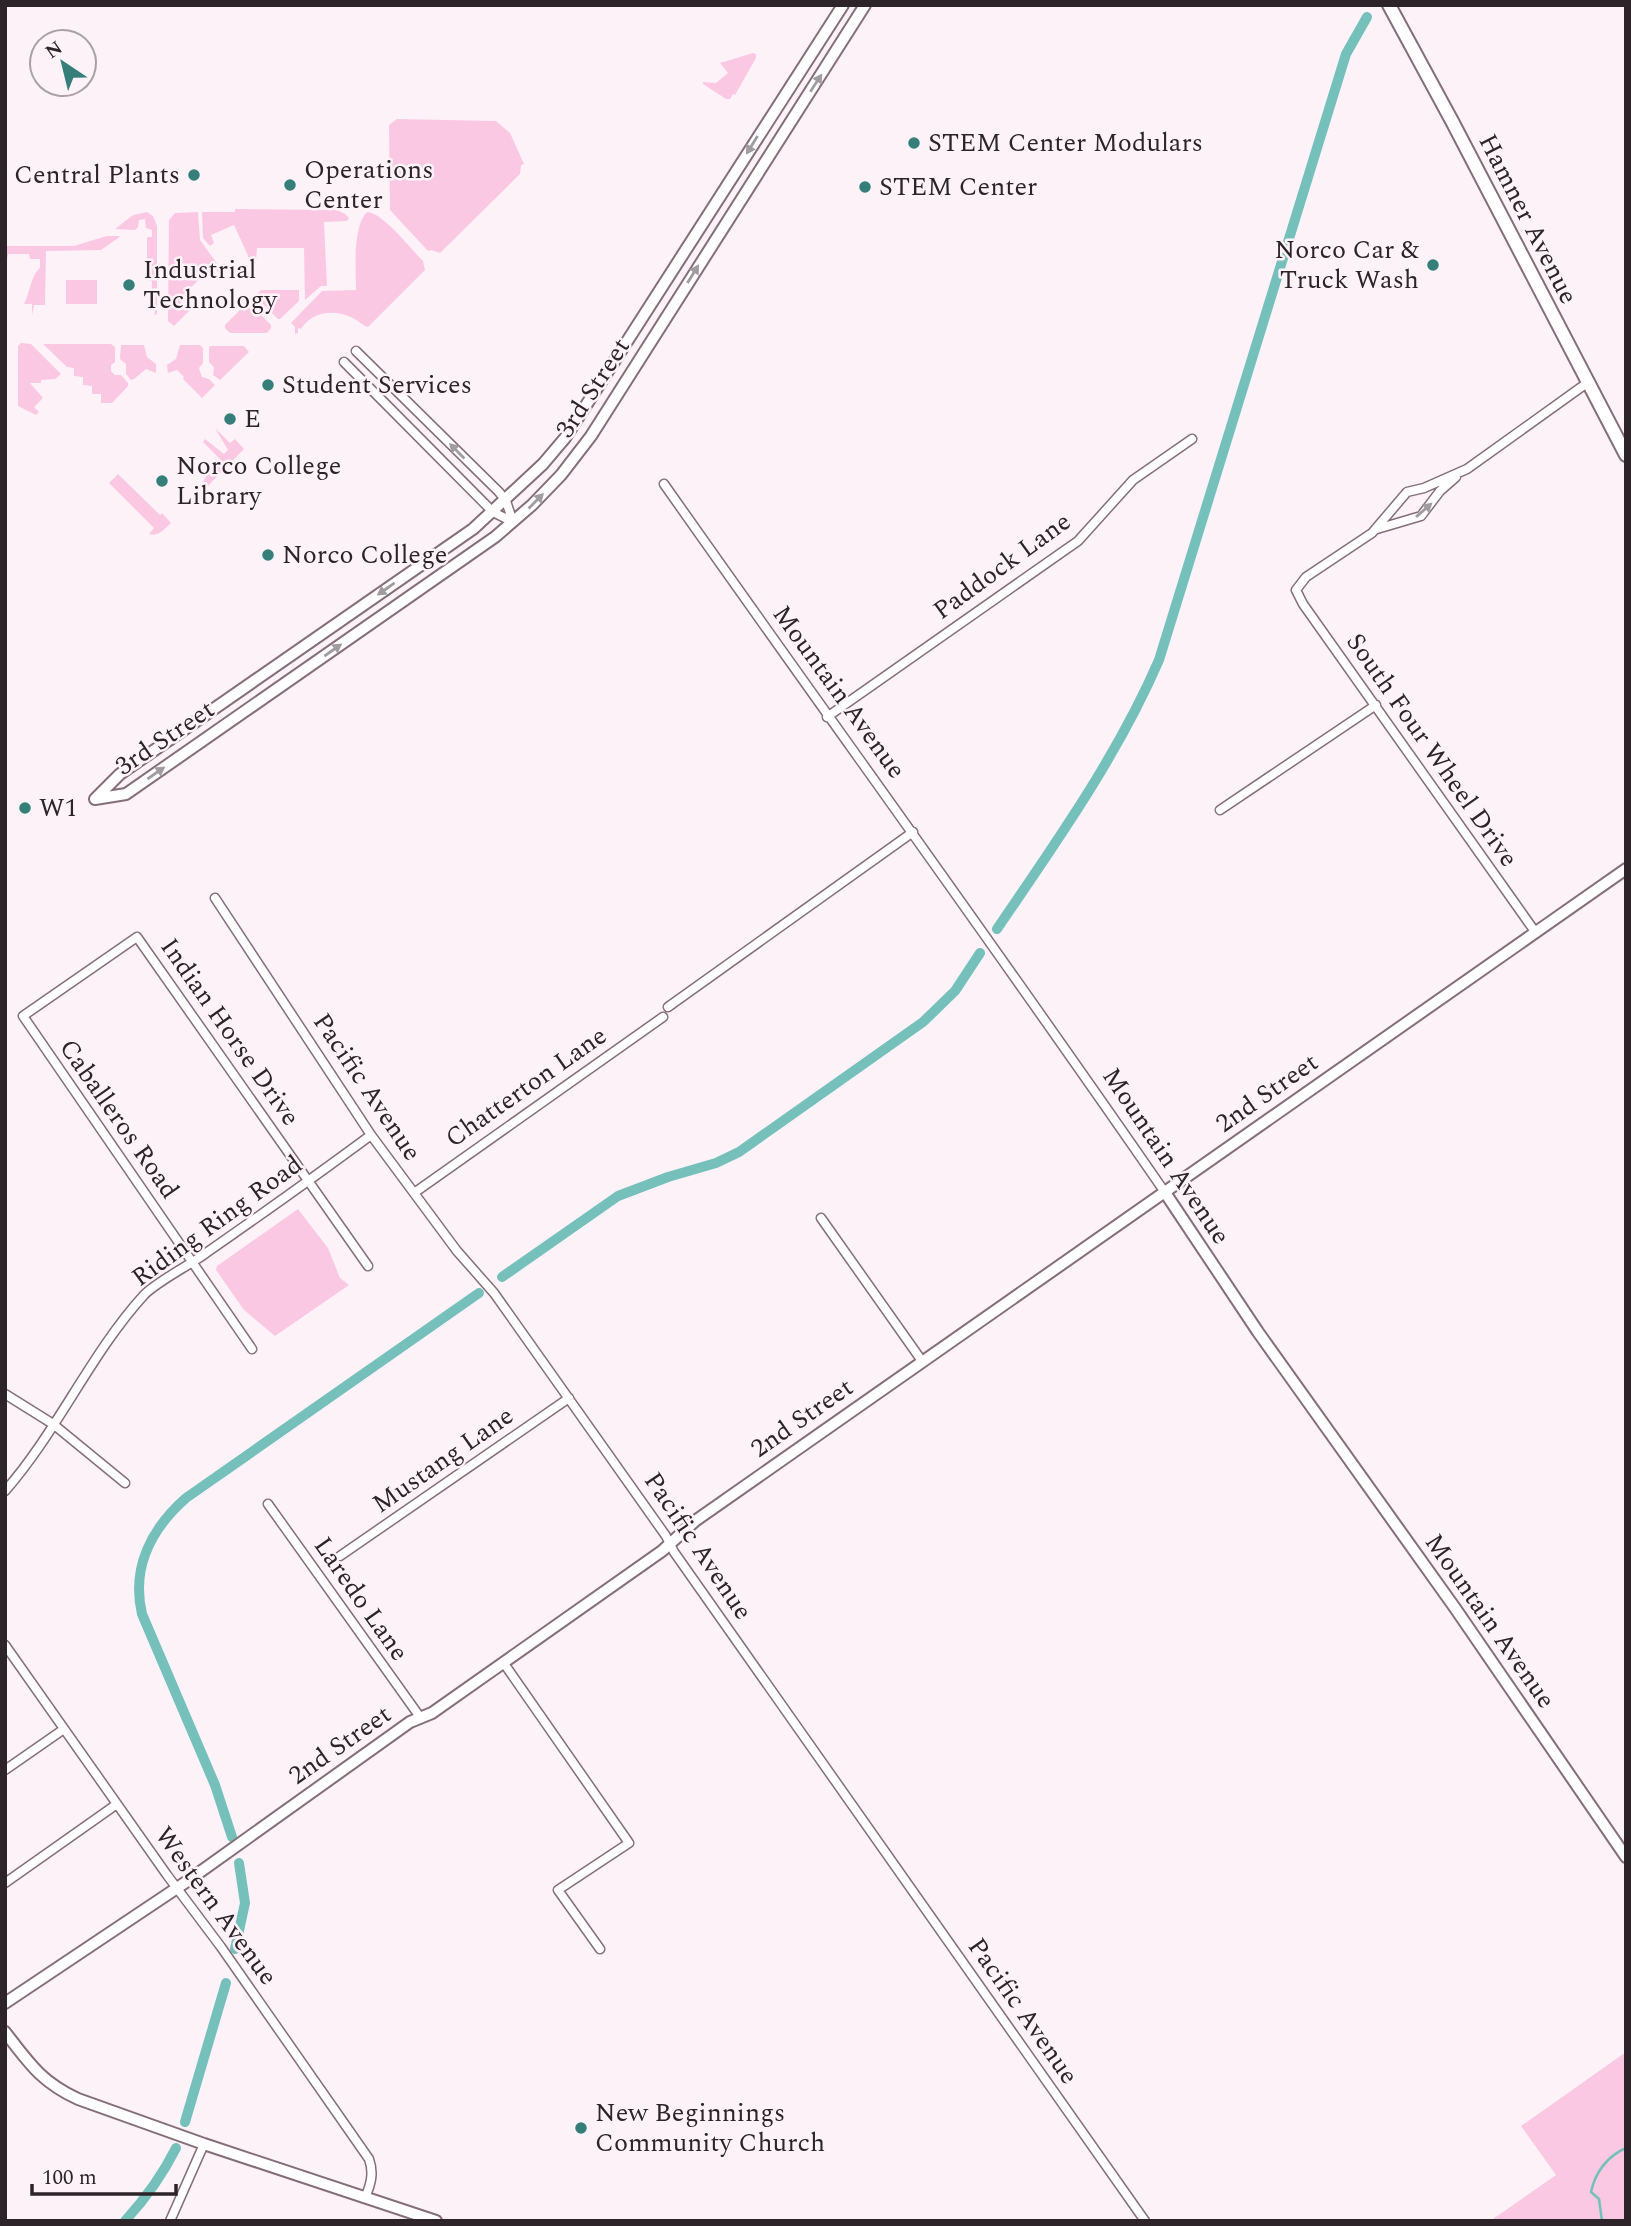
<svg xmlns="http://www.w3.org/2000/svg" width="1631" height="2226" viewBox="0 0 1631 2226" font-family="Spectral,serif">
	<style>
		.green { fill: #fbc8e4 }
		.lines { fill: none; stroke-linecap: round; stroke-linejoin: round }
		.stream { stroke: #75c0bb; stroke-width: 2.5 }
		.canal { stroke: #75c0bb; stroke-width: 10 }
		.street-casing { stroke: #856e7a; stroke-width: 11 }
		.secondary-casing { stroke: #856e7a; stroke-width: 14 }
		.primary-casing { stroke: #856e7a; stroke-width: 16 }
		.street { stroke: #fff; stroke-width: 8 }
		.secondary { stroke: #fff; stroke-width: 10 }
		.primary { stroke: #fff; stroke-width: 12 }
		.oneway { fill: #a09c9f }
		.poi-dot { fill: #357e79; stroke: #fdf2f8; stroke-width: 2.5 }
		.labels { text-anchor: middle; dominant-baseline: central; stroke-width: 5; stroke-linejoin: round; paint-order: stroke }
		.poi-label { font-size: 26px; fill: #2d2429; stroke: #fdf2f8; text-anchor: start }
		.street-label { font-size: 26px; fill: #2d2429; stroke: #fdf2f8 }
	</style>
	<rect width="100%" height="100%" fill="#fdf2f8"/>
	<!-- green -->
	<path class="green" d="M 753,53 L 756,54 L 756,58 L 735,95 L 733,94 L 730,99 L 726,99 L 703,84 L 703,82 L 716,83 L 728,73 L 720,63 Z
		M 397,119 L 496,121 L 510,133 L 524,164 L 521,165 L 520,174 L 440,253 L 431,250 L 428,251 L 390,210 L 389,125 Z
		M 235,209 L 337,210 L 345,214 L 349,218 L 347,221 L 324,222 L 327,286 L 321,286 L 305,300 L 304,248 L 257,248 L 256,260 L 250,260 L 234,225 L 211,235 L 214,243 L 210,246 L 203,238 L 202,212 L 235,212 Z
		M 147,212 L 153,216 L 157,226 L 157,314 L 154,315 L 155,311 L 151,307 L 152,281 L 147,280 L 147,237 L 152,237 L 152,230 L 146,228 L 145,219 L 139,220 L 138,227 L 135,230 L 115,229 L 133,215 Z
		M 198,212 L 200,240 L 221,269 L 220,274 L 212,266 L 179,300 L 189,311 L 174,326 L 168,321 L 169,220 L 175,213 Z
		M 367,212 C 383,213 410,248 423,261 L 425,270 L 368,327 C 362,325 359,321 353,318 C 335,309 312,311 301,329 L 298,328 L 298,333 L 295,334 L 295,327 L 291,323 L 322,291 L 356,290 C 356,270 352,227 367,212 Z
		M 107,236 L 121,236 L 101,250 L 46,251 L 45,305 L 34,305 L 32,315 L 32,304 L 24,304 C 30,293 31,275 40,268 L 40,259 L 30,259 L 29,254 L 8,254 L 7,260 L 5,260 L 5,246 L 74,246 Z
		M 66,280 L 97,280 L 97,304 L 66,304 Z
		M 261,290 L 299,290 L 299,301 L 280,319 L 278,319 L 255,296 Z
		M 242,308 L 254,308 L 271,325 L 271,328 L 267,333 L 230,333 L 225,328 L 225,325 Z
		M 21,343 L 31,344 L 61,374 L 55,379 L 41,380 L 41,383 L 30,383 L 43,398 L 34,407 L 39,412 L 36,415 L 18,406 L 18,346 Z
		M 43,344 L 111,344 L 115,347 L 115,362 L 111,365 L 111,371 L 115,375 L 121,375 L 128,383 L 128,386 L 112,403 L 101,403 L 101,394 L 92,394 L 92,386 L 83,385 L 83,377 L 74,376 L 74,368 L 67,367 Z
		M 121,345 L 144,345 L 147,357 L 156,364 L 156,373 L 146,369 L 134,379 L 131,380 L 126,374 L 126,364 L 120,359 Z
		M 180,345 L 200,345 L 203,348 L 203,363 L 199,368 L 202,377 L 209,379 L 215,385 L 202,398 L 183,379 L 184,377 L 177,370 L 168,373 L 167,365 L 176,359 Z
		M 211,346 L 244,346 L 249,352 L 220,380 L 213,375 L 214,367 L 209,362 L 209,347 Z
		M 215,428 L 230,443 L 235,439 L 244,449 L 201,493 C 201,478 210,472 220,462 L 220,459 L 203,442 L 205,439 L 224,454 L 228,450 Z
		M 118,474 L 160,515 L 162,513 L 171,523 C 164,529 159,537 149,534 L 154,528 L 109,483 Z
		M 298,1209 L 328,1248 L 340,1278 L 349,1285 L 275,1336 L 244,1310 L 216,1270 L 217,1266 Z
		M 1626,2052 L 1626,2221 L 1490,2221 L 1556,2175 L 1521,2126 Z"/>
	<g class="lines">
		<!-- stream -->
		<path class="stream" d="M 1602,2221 L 1599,2199 L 1591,2192 C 1595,2173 1607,2156 1626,2148"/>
		<!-- canal -->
		<path class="canal" d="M 997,929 C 1056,842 1117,757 1159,660 L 1346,54 L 1367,17
			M 502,1277 L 618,1196 L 668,1177 L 716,1163 L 739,1152 L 923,1022 L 955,991 L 980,953
			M 232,1837 L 215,1785 L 142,1614 C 131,1567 152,1528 186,1498 L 479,1293
			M 235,1949 L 245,1903 L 239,1863
			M 185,2122 L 226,1983
			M 125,2221 C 146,2198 162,2176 176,2148"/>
		<!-- street casing -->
		<g class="street-casing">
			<path id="street" d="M 356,351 L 499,492 L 506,501 L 513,522
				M 344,362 L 493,512 L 513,522
				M 664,484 C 830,720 1000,953 1164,1191
				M 1377,529 L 1421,516 L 1440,491 L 1456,477
				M 827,717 L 1078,541 L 1133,480 L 1192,439
				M 1220,810 L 1376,705
				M 215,898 L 371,1135 L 457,1251 L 494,1293 L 666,1536 L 674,1552 L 1145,2221
				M 1536,933 L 1303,604 L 1296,590 L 1306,577 L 1372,533 L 1407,492 L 1424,488 L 1467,469 L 1587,383
				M 668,1007 L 913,832
				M 414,1193 L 663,1017
				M 821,1218 L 922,1361
				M 252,1349 L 23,1016 L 137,937 L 368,1266
				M 5,1394 L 53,1424 L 125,1483
				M 5,1491 C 57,1432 91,1353 144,1295 C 156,1282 190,1265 206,1253 C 262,1214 317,1175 371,1135
				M 268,1504 L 420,1717
				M 340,1556 L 569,1398
				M 5,1645 L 167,1875 L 221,1947 L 369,2159 C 374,2173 371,2184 365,2198
				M 503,1662 L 629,1843 L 558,1890 L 600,1949
				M 5,1770 L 64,1729
				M 5,1883 L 117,1804
				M 170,2221 L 204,2144"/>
		</g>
		<!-- secondary casing -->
		<g class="secondary-casing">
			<path id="secondary" d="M 95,799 L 126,794 L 495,537 L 532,505 L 561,475 L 591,436 L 865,5
				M 95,799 L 120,774 L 473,529 L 543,464 L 565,438 L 843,5
				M 1164,1191 L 1258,1332 L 1455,1608 L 1626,1857
				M 5,2003 L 186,1882 L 410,1722 L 432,1713 L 662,1551 L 695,1521 L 1626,869
				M 5,2032 C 29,2063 41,2082 78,2099 L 204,2144 L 436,2221"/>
		</g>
		<!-- primary casing -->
		<g class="primary-casing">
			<path id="primary" d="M 1389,5 L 1453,123 L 1626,455"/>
		</g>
		<!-- street -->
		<use href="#street" class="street"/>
		<!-- secondary -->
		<use href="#secondary" class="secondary"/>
		<!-- primary -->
		<use href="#primary" class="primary"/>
	</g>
	<!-- one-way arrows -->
	<defs><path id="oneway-solid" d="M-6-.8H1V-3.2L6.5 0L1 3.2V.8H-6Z" transform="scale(1.75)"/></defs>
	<g class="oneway">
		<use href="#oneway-solid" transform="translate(816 83) rotate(-57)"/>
		<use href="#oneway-solid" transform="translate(752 145) rotate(122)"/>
		<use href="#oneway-solid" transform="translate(693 274) rotate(-58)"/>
		<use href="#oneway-solid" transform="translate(457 451) rotate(-135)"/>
		<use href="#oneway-solid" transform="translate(536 501) rotate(-45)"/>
		<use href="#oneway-solid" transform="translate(1424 510) rotate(-41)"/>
		<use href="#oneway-solid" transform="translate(386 589) rotate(145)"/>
		<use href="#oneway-solid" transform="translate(333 650) rotate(-35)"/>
		<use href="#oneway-solid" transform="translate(156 773) rotate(-35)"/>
	</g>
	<!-- markers -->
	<g class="poi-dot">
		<circle cx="914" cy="143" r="7"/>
		<circle cx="194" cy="175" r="7"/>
		<circle cx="290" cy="185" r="7"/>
		<circle cx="865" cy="187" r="7"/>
		<circle cx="1433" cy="265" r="7"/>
		<circle cx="129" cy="285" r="7"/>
		<circle cx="268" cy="385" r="7"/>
		<circle cx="230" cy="419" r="7"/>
		<circle cx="162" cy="481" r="7"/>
		<circle cx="268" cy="555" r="7"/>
		<circle cx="25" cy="808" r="7"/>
		<circle cx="581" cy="2128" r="7"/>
	</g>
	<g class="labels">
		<!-- poi labels -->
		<g class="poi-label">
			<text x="928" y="143">STEM Center Modulars</text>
			<text x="304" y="170">Operations<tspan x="304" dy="30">Center</tspan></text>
			<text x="180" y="175" text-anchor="end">Central Plants</text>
			<text x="879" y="187">STEM Center</text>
			<text x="1419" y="250" text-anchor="end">Norco Car &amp;<tspan x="1419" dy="30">Truck Wash</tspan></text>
			<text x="143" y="270">Industrial<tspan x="143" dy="30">Technology</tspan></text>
			<text x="282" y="385">Student Services</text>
			<text x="244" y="419">E</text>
			<text x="176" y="466">Norco College<tspan x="176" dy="30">Library</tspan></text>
			<text x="282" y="555">Norco College</text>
			<text x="39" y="808">W1</text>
			<text x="595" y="2113">New Beginnings<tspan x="595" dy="30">Community Church</tspan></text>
		</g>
		<!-- street labels -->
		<g class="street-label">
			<text transform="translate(1528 219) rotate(63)">Hamner Avenue</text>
			<text transform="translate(593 388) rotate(-57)">3rd Street</text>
			<text transform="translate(1002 566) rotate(-36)">Paddock Lane</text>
			<text transform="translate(839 692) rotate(54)">Mountain Avenue</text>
			<text transform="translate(165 738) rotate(-34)">3rd Street</text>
			<text transform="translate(1432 750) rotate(55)">South Four Wheel Drive</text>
			<text transform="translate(230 1032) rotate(55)">Indian Horse Drive</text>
			<text transform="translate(367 1087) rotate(56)">Pacific Avenue</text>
			<text transform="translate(526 1087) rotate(-35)">Chatterton Lane</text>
			<text transform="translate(1267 1093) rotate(-35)">2nd Street</text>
			<text transform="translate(119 1119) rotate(55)">Caballeros Road</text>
			<text transform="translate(1166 1156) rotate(56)">Mountain Avenue</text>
			<text transform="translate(217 1221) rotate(-36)">Riding Ring Road</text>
			<text transform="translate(802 1418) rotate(-35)">2nd Street</text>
			<text transform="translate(443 1460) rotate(-35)">Mustang Lane</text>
			<text transform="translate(698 1546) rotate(56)">Pacific Avenue</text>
			<text transform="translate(361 1599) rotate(55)">Laredo Lane</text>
			<text transform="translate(1490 1621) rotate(55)">Mountain Avenue</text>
			<text transform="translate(340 1745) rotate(-35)">2nd Street</text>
			<text transform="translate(216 1906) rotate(54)">Western Avenue</text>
			<text transform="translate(1023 2011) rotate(55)">Pacific Avenue</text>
		</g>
	</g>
	<!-- border -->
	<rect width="1631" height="2226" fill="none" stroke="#2d2429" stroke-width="14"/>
	<!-- north arrow -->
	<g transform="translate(63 63) rotate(325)"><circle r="33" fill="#fdf2f8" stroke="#aaa0a5" stroke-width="2"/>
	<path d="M0-5L12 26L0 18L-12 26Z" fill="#357e79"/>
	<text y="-10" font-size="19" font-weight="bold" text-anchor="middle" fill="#2d2429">N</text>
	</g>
	<!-- scale -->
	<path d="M32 2184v10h144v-10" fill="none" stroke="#2d2429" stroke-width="3.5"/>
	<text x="42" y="2184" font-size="21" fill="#2d2429" stroke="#fdf2f8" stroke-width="5" paint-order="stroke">100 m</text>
</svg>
